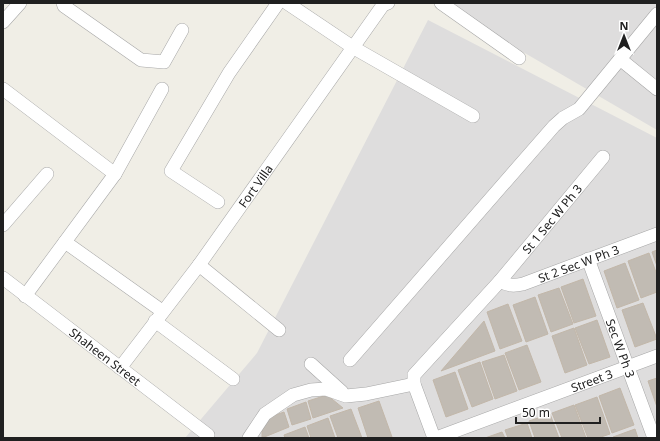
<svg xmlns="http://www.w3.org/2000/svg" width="660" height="441" viewBox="0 0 660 441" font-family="'Noto Sans',sans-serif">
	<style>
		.residential { fill: #dedddd }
		.building { fill: #c1bbb3; stroke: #c2b7a9 }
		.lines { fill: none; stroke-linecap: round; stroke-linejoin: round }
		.street-casing { stroke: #a7a7a7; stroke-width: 14 }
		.street { stroke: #fff; stroke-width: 13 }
		.labels { text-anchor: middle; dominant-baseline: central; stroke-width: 4; stroke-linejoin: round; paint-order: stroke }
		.street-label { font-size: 12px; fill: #202020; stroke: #fff }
	</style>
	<rect width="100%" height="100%" fill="#f0eee6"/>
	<!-- residential -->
	<path class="residential" d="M 456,3 L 657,3 L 657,130 L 451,10 Z
		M 428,20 L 657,138 L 657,438 L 185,438 L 257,353 Z"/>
	<!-- building -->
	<path class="building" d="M 657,250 L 657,266 L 652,252 Z
		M 649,253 L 657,275 L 657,292 L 641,298 L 628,261 Z
		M 625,263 L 639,300 L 617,308 L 604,271 Z
		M 583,279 L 596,316 L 574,323 L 561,287 Z
		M 559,288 L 573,324 L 551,332 L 538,295 Z
		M 535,297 L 548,334 L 526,342 L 513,305 Z
		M 643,303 L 657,339 L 635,347 L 622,310 Z
		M 508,304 L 522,341 L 500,349 L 487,312 Z
		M 597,320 L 610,357 L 589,364 L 575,328 Z
		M 484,321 L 495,351 L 441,371 Z
		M 574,328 L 587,365 L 565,373 L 552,336 Z
		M 527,345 L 541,382 L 519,390 L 505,353 Z
		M 504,355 L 517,391 L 495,399 L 482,362 Z
		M 480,362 L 493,399 L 472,407 L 458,370 Z
		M 455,372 L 468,409 L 446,417 L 433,380 Z
		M 657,378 L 657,407 L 648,381 Z
		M 620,388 L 634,425 L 612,433 L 599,396 Z
		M 327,395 L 343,408 L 313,418 L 308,401 Z
		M 597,397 L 610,434 L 598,438 L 588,438 L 575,405 Z
		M 379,401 L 392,437 L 388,438 L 368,438 L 358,408 Z
		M 306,402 L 311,419 L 292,425 L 287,409 Z
		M 574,405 L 586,438 L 562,438 L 552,413 Z
		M 351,409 L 362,438 L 338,438 L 330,416 Z
		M 284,412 L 289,427 L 262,438 L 262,427 L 270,417 Z
		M 550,414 L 559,438 L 535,438 L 529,421 Z
		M 328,418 L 335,438 L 311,438 L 307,426 Z
		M 527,423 L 532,438 L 508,438 L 505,430 Z
		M 305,427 L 309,438 L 285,438 L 284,435 Z
		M 635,429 L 638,438 L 613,438 L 613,437 Z
		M 502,432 L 505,438 L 485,438 Z"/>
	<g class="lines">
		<!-- street casing -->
		<g class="street-casing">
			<g id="street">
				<path d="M 63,3 L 64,6 L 141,60 L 164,62 L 182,30"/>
				<path d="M 287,3 L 354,48 L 473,116"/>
				<path d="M 441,3 L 519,58"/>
				<path d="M 3,22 L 20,3"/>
				<path d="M 620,59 L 657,89"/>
				<path d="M 3,89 L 115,174"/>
				<path d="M 218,202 L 171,171 L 229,73 L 278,3"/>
				<path d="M 3,225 L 47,174"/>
				<path d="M 65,242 L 162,311"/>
				<path id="s1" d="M 588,259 L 654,438"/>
				<path d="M 199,265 L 279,330"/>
				<path id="s2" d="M 3,278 L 208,435"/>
				<path id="s3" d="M 500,281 C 509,286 514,286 523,284 L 657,234"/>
				<path d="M 25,296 L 115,174 L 162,89"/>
				<path d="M 155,321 L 233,379"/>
				<path d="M 350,360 L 554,126 L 563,118 L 579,109 L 657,14"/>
				<path d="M 311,364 L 342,392"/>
				<path id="s4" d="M 120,368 L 199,265 L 383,5 L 388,3"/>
				<path d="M 249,438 L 265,414 L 293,395 L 311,390 L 326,389 L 346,396 L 366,394 L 414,384"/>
				<path id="s5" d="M 434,438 L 414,384 L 414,375 L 500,281 L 603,157"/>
				<path id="s6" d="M 436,438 L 657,356"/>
			</g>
		</g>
		<!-- street -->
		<use href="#street" class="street"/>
	</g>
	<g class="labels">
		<!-- street labels -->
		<g class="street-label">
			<text stroke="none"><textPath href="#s4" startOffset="227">Fort Villa</textPath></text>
			<text stroke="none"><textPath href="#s5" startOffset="275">St 1 Sec W Ph 3</textPath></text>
			<text stroke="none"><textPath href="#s3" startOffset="83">St 2 Sec W Ph 3</textPath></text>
			<text stroke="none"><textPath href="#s1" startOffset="95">Sec W Ph 3</textPath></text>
			<text stroke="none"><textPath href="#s2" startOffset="129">Shaheen Street</textPath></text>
			<text stroke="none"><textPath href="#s6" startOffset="166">Street 3</textPath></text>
		</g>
	</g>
	<!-- border -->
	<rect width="660" height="441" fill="none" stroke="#202020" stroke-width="8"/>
	<!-- north arrow -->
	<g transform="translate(624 36)" stroke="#ffffff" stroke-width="3" paint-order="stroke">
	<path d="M0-3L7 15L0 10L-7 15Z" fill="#202020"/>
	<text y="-6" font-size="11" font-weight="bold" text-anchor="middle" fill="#202020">N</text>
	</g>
	<!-- scale -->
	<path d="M516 417v6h84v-6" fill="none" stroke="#202020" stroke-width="2"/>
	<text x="522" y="417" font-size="12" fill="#202020" stroke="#ffffff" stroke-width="3" paint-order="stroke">50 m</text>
</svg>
